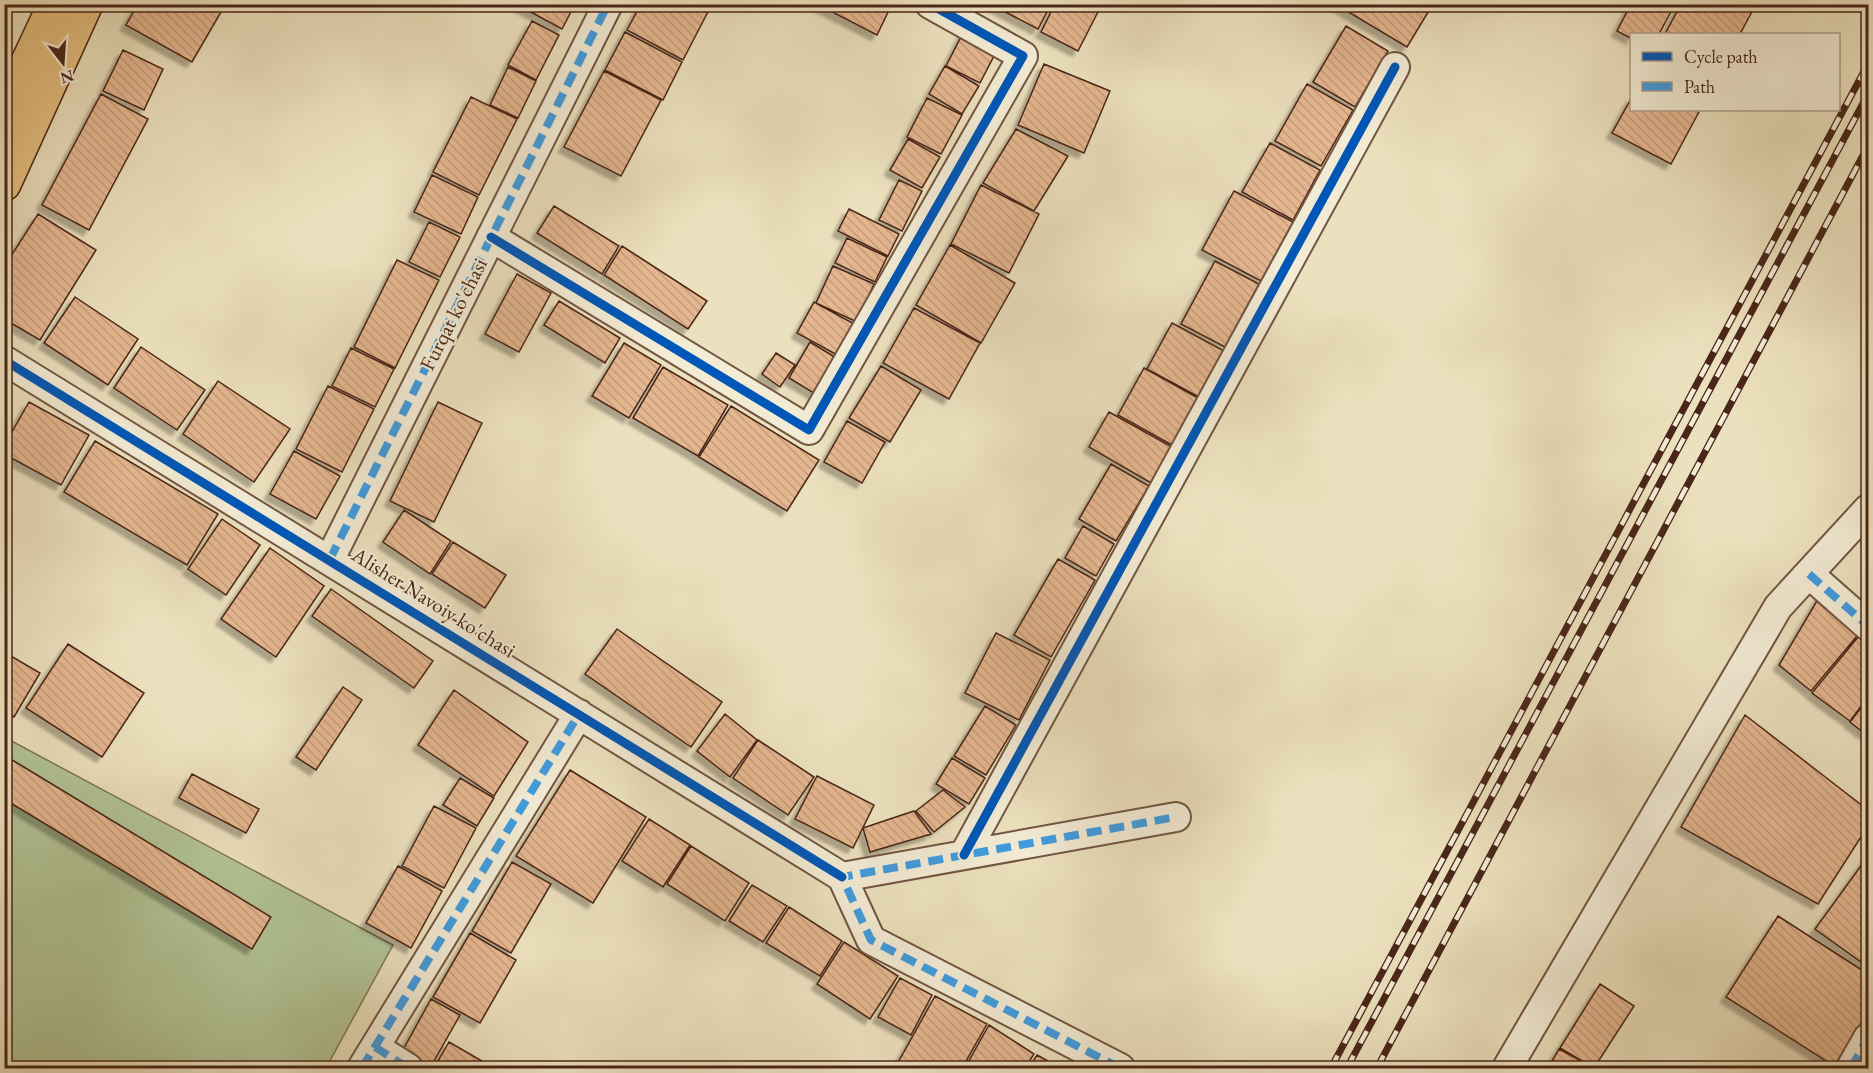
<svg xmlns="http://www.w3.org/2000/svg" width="1873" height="1073" viewBox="0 0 1873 1073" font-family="'EB Garamond',serif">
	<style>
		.green { fill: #b2c496; stroke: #7e7557; stroke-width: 1.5 }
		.building { fill: url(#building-back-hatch); stroke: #4a2618; stroke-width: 1.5; filter: url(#shadow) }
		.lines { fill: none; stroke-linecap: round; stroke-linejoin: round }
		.street-casing { stroke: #725542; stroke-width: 32 }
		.primary-casing { stroke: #4a2618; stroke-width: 36 }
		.street { stroke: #f3ecd5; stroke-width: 28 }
		.primary { stroke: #e6c07f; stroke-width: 33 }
		.rail-casing { stroke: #4a2618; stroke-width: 7 }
		.rail { stroke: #f3ecd5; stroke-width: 4.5; stroke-dasharray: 14; stroke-linecap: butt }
		.quiet { stroke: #409cdf; stroke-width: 8; stroke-dasharray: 15 8; stroke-linecap: butt }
		.cycleway-casing { stroke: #f3ecd5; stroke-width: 13 }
		.cycleway { stroke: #0057b8; stroke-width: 9 }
		.labels { text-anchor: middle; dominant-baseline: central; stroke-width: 4.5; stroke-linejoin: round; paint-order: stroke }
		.street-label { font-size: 21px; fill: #4a2618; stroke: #f3ecd5 }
	</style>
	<defs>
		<pattern id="building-back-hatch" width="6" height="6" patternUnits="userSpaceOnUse" patternTransform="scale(1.5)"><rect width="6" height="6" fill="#e5b790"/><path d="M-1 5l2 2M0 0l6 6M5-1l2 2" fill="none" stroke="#c69d7b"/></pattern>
		<filter id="shadow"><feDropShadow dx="-5.5" dy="5.5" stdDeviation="1.5" flood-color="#0004"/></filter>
	</defs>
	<rect width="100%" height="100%" fill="#ece1be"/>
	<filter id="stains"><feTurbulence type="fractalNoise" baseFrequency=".00333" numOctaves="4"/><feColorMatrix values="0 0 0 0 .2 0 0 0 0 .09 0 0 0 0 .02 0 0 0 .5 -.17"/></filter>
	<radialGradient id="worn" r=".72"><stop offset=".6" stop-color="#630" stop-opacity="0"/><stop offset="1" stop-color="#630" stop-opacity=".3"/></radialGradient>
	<!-- green -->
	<path class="green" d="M 4,737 L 393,945 L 326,1068 L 5,1068 Z"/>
	<!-- building -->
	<path class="building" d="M 138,4 L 223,4 L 225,5 L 192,62 L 126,25 Z
		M 516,4 L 575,4 L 562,29 Z
		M 641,4 L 712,4 L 683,60 L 627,30 Z
		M 817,4 L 892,4 L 877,35 Z
		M 990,4 L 1051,4 L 1038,29 Z
		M 1055,4 L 1102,4 L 1078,51 L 1041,32 Z
		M 1335,4 L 1433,4 L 1407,47 Z
		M 1631,4 L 1675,4 L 1659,34 L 1632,34 L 1632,39 L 1617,31 Z
		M 1681,4 L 1756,4 L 1740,34 L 1665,34 Z
		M 532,21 L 559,35 L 536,80 L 508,65 Z
		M 1346,26 L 1388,51 L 1355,107 L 1313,82 Z
		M 964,31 L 998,48 L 980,83 L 946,66 Z
		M 625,32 L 682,62 L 663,100 L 605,70 Z
		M 123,50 L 163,69 L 144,110 L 103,91 Z
		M 1044,64 L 1110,91 L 1084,153 L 1018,125 Z
		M 945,66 L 979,86 L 962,114 L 929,94 Z
		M 508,67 L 536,81 L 518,118 L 490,105 Z
		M 604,71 L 661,100 L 621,176 L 564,147 Z
		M 1307,84 L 1353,110 L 1321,166 L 1275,141 Z
		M 101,94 L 148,119 L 89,230 L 42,205 Z
		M 471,97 L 517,119 L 479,195 L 433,172 Z
		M 1632,97 L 1632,110 L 1700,110 L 1671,164 L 1612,133 Z
		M 927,98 L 962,115 L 941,154 L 907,137 Z
		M 1016,129 L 1068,156 L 1034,211 L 983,183 Z
		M 908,139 L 940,157 L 922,188 L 890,170 Z
		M 1270,143 L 1320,170 L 1293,220 L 1242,192 Z
		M 432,175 L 478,197 L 461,234 L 414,212 Z
		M 899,180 L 922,191 L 902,231 L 879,220 Z
		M 981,185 L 1039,214 L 1009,273 L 951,244 Z
		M 1234,191 L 1293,222 L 1261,281 L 1202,250 Z
		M 554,206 L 619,246 L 602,274 L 537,233 Z
		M 849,209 L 899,234 L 888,256 L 838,231 Z
		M 38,214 L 96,250 L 40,340 L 4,319 L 4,267 Z
		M 429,222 L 460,237 L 440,277 L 409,262 Z
		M 847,238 L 887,257 L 875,282 L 835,263 Z
		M 950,245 L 1015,283 L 981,343 L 916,305 Z
		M 622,246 L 707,301 L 688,329 L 604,275 Z
		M 397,260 L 439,280 L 395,368 L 354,347 Z
		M 1215,261 L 1259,284 L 1225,347 L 1181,324 Z
		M 833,266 L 874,284 L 857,322 L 816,303 Z
		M 517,274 L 551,293 L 519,352 L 485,334 Z
		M 75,297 L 138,339 L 108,385 L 44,343 Z
		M 559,301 L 620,338 L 605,363 L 544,325 Z
		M 814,302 L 856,325 L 839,356 L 797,333 Z
		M 914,308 L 980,343 L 949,399 L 883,363 Z
		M 1172,323 L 1224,351 L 1199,397 L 1147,369 Z
		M 810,342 L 838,359 L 817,395 L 789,378 Z
		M 624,343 L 661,365 L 629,418 L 592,396 Z
		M 141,347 L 205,390 L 177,430 L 114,388 Z
		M 351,348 L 394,369 L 375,407 L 332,386 Z
		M 776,353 L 795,365 L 780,387 L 762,374 Z
		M 881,366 L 921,390 L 890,442 L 849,418 Z
		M 663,367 L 728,405 L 698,456 L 633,418 Z
		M 1144,368 L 1198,398 L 1172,445 L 1118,415 Z
		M 218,381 L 290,429 L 254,482 L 183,434 Z
		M 328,386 L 374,409 L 342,472 L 296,449 Z
		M 29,402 L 89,435 L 61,485 L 4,454 L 4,446 Z
		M 438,402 L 482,423 L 434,522 L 390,501 Z
		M 731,406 L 819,460 L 787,511 L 699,457 Z
		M 1109,412 L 1172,447 L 1151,483 L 1089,447 Z
		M 847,421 L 885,442 L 862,483 L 824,462 Z
		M 95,441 L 218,514 L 187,565 L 64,492 Z
		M 294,451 L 340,476 L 316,519 L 270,494 Z
		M 1111,464 L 1149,486 L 1116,541 L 1079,519 Z
		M 404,510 L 451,541 L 430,574 L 383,542 Z
		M 222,519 L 260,545 L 226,595 L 188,569 Z
		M 1083,526 L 1114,544 L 1096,576 L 1065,558 Z
		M 453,542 L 506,575 L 485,608 L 432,574 Z
		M 270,548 L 324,586 L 276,657 L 221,619 Z
		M 1058,559 L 1095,580 L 1051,657 L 1014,635 Z
		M 331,589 L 433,661 L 414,688 L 312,616 Z
		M 1821,594 L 1862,630 L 1811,691 L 1779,665 Z
		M 617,629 L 722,702 L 691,747 L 585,674 Z
		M 1863,631 L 1868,635 L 1868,697 L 1850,721 L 1812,693 Z
		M 996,633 L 1050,660 L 1019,720 L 965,693 Z
		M 68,644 L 144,693 L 102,757 L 26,708 Z
		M 4,652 L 40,673 L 14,717 L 4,711 Z
		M 343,687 L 362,700 L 316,770 L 296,757 Z
		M 454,690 L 528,742 L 494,796 L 418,745 Z
		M 1868,699 L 1868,736 L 1850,722 Z
		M 985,706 L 1016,725 L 986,775 L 954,756 Z
		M 725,714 L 757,740 L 730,777 L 697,751 Z
		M 1745,715 L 1868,810 L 1868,826 L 1818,904 L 1681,827 Z
		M 758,740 L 814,777 L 788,815 L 733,778 Z
		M 4,755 L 271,917 L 252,949 L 4,799 Z
		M 952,758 L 985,778 L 969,804 L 936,784 Z
		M 570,770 L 646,817 L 593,903 L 516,856 Z
		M 192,774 L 259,809 L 246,833 L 179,798 Z
		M 817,776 L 874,805 L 853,848 L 795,819 Z
		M 460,778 L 494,798 L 477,826 L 443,805 Z
		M 943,790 L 965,807 L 934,832 L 916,811 Z
		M 434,806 L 476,828 L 444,888 L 402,866 Z
		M 914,811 L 931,834 L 870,852 L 863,828 Z
		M 649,819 L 690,845 L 663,887 L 622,861 Z
		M 691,846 L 749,883 L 725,921 L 667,884 Z
		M 1868,856 L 1868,967 L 1815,929 Z
		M 512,862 L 551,884 L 511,953 L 472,931 Z
		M 398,866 L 442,891 L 411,948 L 366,923 Z
		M 752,885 L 787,906 L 763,942 L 729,921 Z
		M 789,907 L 842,941 L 820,976 L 766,943 Z
		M 1778,916 L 1868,974 L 1868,1013 L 1834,1066 L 1726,997 Z
		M 470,933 L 516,960 L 480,1023 L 433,997 Z
		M 844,942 L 898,976 L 870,1019 L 817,984 Z
		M 900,978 L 932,995 L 911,1035 L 878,1017 Z
		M 1600,984 L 1634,1006 L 1594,1068 L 1560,1048 Z
		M 935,996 L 987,1024 L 962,1068 L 895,1068 Z
		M 431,999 L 460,1015 L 430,1068 L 415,1068 L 398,1059 Z
		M 989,1025 L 1034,1054 L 1025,1068 L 965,1068 Z
		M 449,1042 L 494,1068 L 434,1068 Z
		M 1559,1049 L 1594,1068 L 1548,1068 Z
		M 1037,1055 L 1061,1068 L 1029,1068 Z"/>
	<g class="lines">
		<!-- street casing -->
		<g class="street-casing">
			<path id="street" d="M 491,237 L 809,430 L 1023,56 L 930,4
				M 4,360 L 842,877
				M 330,559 L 608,4
				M 1809,574 L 1868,626
				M 964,855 L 1395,67
				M 842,877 L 871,940 L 1120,1068
				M 842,877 L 1176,817
				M 375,1047 L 408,1068
				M 362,1068 L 579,714
				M 1507,1068 L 1778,607 L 1868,509
				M 1851,1068 L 1868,1038"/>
		</g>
		<!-- primary casing -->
		<g class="primary-casing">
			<path id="primary" d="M 4,113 L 55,4
				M 4,184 L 86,4"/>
		</g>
		<!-- street -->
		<use href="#street" class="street"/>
		<!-- primary -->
		<use href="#primary" class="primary"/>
		<!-- rail casing -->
		<g class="rail-casing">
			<path id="rail" d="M 1331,1068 L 1868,64
				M 1347,1068 L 1868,94
				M 1377,1068 L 1868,146"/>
		</g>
		<!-- rail -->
		<use href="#rail" class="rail"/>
		<!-- quiet -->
		<path class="quiet" d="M 330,559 L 608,4
			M 1809,574 L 1868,626
			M 375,1047 L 408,1068
			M 362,1068 L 579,714
			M 1120,1068 L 871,940 L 842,877 L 1176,817
			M 1851,1068 L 1868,1038"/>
		<!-- cycleway casing -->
		<g class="cycleway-casing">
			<path id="cycleway" d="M 491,237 L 809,430 L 1023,56 L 930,4
				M 4,360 L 842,877
				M 964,855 L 1395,67"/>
		</g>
		<!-- cycleway -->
		<use href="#cycleway" class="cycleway"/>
	</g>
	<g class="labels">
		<!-- street labels -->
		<g class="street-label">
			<text transform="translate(453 314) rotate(-63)">Furqat ko'chasi</text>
			<text transform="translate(434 602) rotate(32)">Alisher Navoiy ko'chasi</text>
		</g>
	</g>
	<!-- margin -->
	<rect width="1873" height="1073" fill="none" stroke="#ece1be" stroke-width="24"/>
	<rect x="6" y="6" width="1861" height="1061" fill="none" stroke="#4a2618" stroke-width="3"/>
	<rect x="12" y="12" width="1849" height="1049" fill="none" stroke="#4a2618" stroke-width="1.5"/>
	<!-- legend -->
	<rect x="1630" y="33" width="210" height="78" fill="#f3ecd5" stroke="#af9d89" stroke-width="1.5"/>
	<rect x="1642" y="52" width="30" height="9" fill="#0057b8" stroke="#af9d89" stroke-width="1.5"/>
	<text x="1684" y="63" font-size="18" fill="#4a2618">Cycle path</text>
	<rect x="1642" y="82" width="30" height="9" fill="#409cdf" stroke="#af9d89" stroke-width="1.5"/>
	<text x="1684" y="93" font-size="18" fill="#4a2618">Path</text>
	<!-- north arrow -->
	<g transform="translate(63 63) rotate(163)" stroke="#f3ecd5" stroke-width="4.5" paint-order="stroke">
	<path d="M0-4.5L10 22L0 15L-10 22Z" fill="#4a2618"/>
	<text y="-9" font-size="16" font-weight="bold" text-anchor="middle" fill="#4a2618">N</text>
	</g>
	<rect width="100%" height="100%" filter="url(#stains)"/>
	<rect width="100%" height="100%" fill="url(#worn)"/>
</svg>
